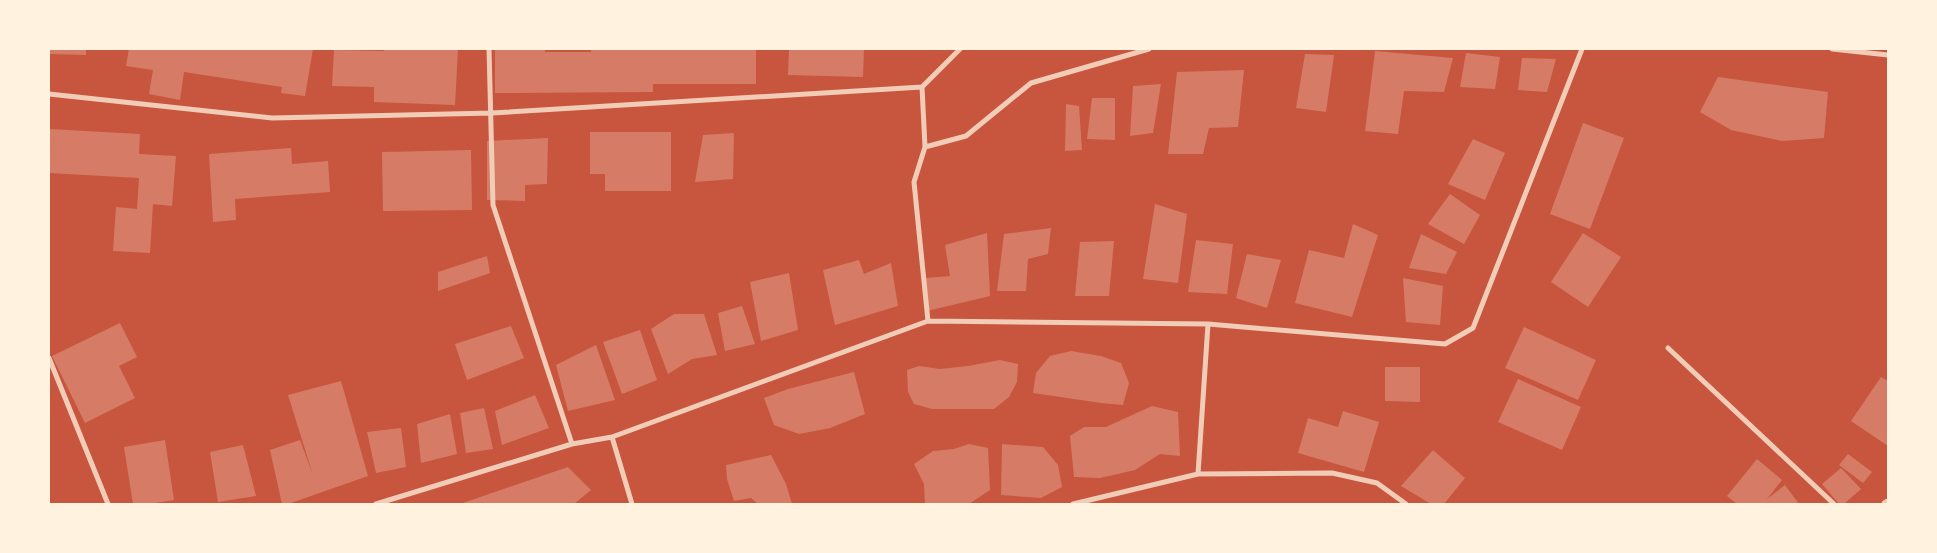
<svg xmlns="http://www.w3.org/2000/svg" width="1937" height="553" viewBox="0 0 1937 553" font-family="'DejaVu Sans',sans-serif">
	<style>
		.building { fill: #d67c66 }
		.lines { fill: none; stroke-linecap: round; stroke-linejoin: round }
		.minor { stroke: #f1ccb7; stroke-width: 5 }
		.tertiary { stroke: #f1ccb7; stroke-width: 9 }
	</style>
	<rect width="100%" height="100%" fill="#c8553d"/>
	<!-- building -->
	<path class="building" d="M 49,49 L 86,49 L 86,55 L 49,54 Z
		M 129,49 L 313,49 L 305,96 L 281,93 L 282,87 L 184,72 L 180,100 L 149,94 L 153,70 L 126,66 Z
		M 384,49 L 458,49 L 455,105 L 374,102 L 374,87 L 332,86 L 334,50 L 384,51 Z
		M 495,49 L 545,49 L 545,52 L 591,52 L 591,49 L 756,49 L 756,84 L 653,84 L 653,92 L 495,93 Z
		M 789,49 L 864,49 L 863,77 L 788,75 Z
		M 1375,51 L 1453,58 L 1444,92 L 1404,91 L 1398,134 L 1365,131 Z
		M 1466,53 L 1500,57 L 1495,89 L 1460,87 Z
		M 1305,54 L 1334,55 L 1326,112 L 1296,108 Z
		M 1522,58 L 1556,59 L 1547,92 L 1518,90 Z
		M 1244,70 L 1238,127 L 1209,128 L 1203,154 L 1168,154 L 1177,72 Z
		M 1718,77 L 1828,92 L 1824,138 L 1782,141 L 1731,130 L 1700,112 Z
		M 1161,84 L 1153,133 L 1130,136 L 1133,86 Z
		M 1092,98 L 1115,98 L 1115,140 L 1087,139 Z
		M 1066,104 L 1079,106 L 1082,150 L 1065,151 Z
		M 1583,123 L 1624,138 L 1590,229 L 1550,214 Z
		M 49,129 L 140,134 L 139,154 L 176,156 L 172,206 L 153,204 L 150,253 L 113,251 L 116,207 L 137,209 L 139,178 L 49,173 Z
		M 590,132 L 671,132 L 671,191 L 605,191 L 605,174 L 590,174 Z
		M 734,133 L 733,179 L 695,182 L 703,135 Z
		M 548,138 L 547,184 L 525,185 L 525,201 L 487,200 L 487,141 Z
		M 1473,139 L 1505,153 L 1485,200 L 1448,184 Z
		M 291,148 L 292,164 L 328,161 L 330,192 L 235,199 L 236,220 L 213,222 L 209,154 Z
		M 471,150 L 472,210 L 383,211 L 382,152 Z
		M 1450,194 L 1480,215 L 1464,244 L 1428,224 Z
		M 1155,204 L 1187,214 L 1178,283 L 1143,279 Z
		M 1353,224 L 1378,235 L 1352,317 L 1295,303 L 1309,250 L 1344,258 Z
		M 1051,228 L 1048,254 L 1028,259 L 1026,291 L 997,291 L 1004,234 Z
		M 987,233 L 990,296 L 927,311 L 925,278 L 950,276 L 945,245 Z
		M 1583,233 L 1621,257 L 1588,307 L 1551,282 Z
		M 1421,234 L 1457,252 L 1446,274 L 1409,268 Z
		M 1196,240 L 1233,244 L 1227,294 L 1188,292 Z
		M 1114,241 L 1109,296 L 1075,296 L 1080,242 Z
		M 1247,254 L 1281,260 L 1267,308 L 1236,298 Z
		M 487,256 L 490,273 L 438,291 L 438,272 Z
		M 859,260 L 864,274 L 891,263 L 898,306 L 835,325 L 823,270 Z
		M 789,273 L 798,330 L 761,341 L 750,282 Z
		M 1403,278 L 1443,286 L 1440,325 L 1406,322 Z
		M 742,306 L 755,344 L 725,351 L 718,313 Z
		M 674,314 L 704,314 L 717,355 L 692,359 L 668,374 L 651,329 Z
		M 120,323 L 137,357 L 119,366 L 135,398 L 85,423 L 52,356 Z
		M 511,326 L 524,358 L 467,380 L 455,344 Z
		M 1524,327 L 1596,360 L 1578,400 L 1505,368 Z
		M 640,330 L 657,380 L 622,394 L 603,342 Z
		M 596,345 L 615,400 L 568,411 L 556,365 Z
		M 1071,351 L 1101,356 L 1121,363 L 1129,383 L 1123,405 L 1101,403 L 1033,393 L 1036,373 L 1050,356 Z
		M 1000,360 L 1018,364 L 1017,382 L 1009,397 L 994,409 L 932,409 L 914,404 L 908,392 L 907,370 L 919,366 L 940,369 L 968,366 Z
		M 1385,367 L 1420,367 L 1420,402 L 1385,401 Z
		M 854,372 L 865,414 L 830,428 L 799,434 L 774,425 L 764,398 L 788,389 Z
		M 1881,377 L 1888,381 L 1888,446 L 1851,421 Z
		M 1518,379 L 1581,407 L 1562,450 L 1498,422 Z
		M 341,381 L 368,476 L 288,504 L 282,504 L 270,450 L 300,440 L 313,475 L 288,395 Z
		M 535,395 L 549,428 L 502,445 L 495,411 Z
		M 1152,406 L 1178,412 L 1180,456 L 1160,454 L 1135,470 L 1100,478 L 1074,477 L 1070,436 L 1084,427 L 1106,427 Z
		M 484,408 L 493,449 L 466,453 L 460,413 Z
		M 1343,411 L 1379,422 L 1364,472 L 1298,453 L 1308,418 L 1338,427 Z
		M 450,414 L 457,454 L 421,463 L 417,424 Z
		M 401,428 L 406,467 L 376,473 L 367,432 Z
		M 165,440 L 174,500 L 149,504 L 133,504 L 124,447 Z
		M 969,444 L 988,448 L 990,490 L 969,504 L 925,504 L 924,484 L 914,464 L 933,451 L 954,449 Z
		M 1002,444 L 1043,447 L 1058,465 L 1062,487 L 1041,498 L 1001,495 Z
		M 243,445 L 256,496 L 218,502 L 210,452 Z
		M 1433,450 L 1465,478 L 1444,504 L 1431,504 L 1401,486 Z
		M 1848,454 L 1872,472 L 1863,483 L 1839,465 Z
		M 771,455 L 786,484 L 792,504 L 758,504 L 751,498 L 734,501 L 727,479 L 726,465 Z
		M 1757,459 L 1782,480 L 1767,499 L 1785,485 L 1799,504 L 1737,504 L 1727,496 Z
		M 568,467 L 591,490 L 574,504 L 460,504 Z
		M 1841,468 L 1861,489 L 1844,504 L 1839,504 L 1822,484 Z"/>
	<g class="lines">
		<!-- minor -->
		<path class="minor" d="M 489,49 L 493,205 L 572,444
			M 1832,49 L 1888,55
			M 922,87 L 925,147 L 914,182 L 928,321
			M 922,87 L 960,49
			M 49,94 L 272,118 L 492,113 L 922,87
			M 925,147 L 966,136 L 1031,83 L 1149,49
			M 1668,348 L 1834,504
			M 49,358 L 108,504
			M 612,437 L 632,504
			M 1198,474 L 1208,324
			M 376,504 L 572,444 L 612,437 L 928,321 L 1208,324 L 1445,344 L 1473,328 L 1582,49
			M 1073,504 L 1198,474 L 1332,473 L 1377,483 L 1406,504"/>
		<!-- tertiary -->
		<path class="tertiary" d="M 1886,504 L 1888,503"/>
	</g>
	<!-- border -->
	<rect width="1937" height="553" fill="none" stroke="#fff3e0" stroke-width="100"/>
</svg>
